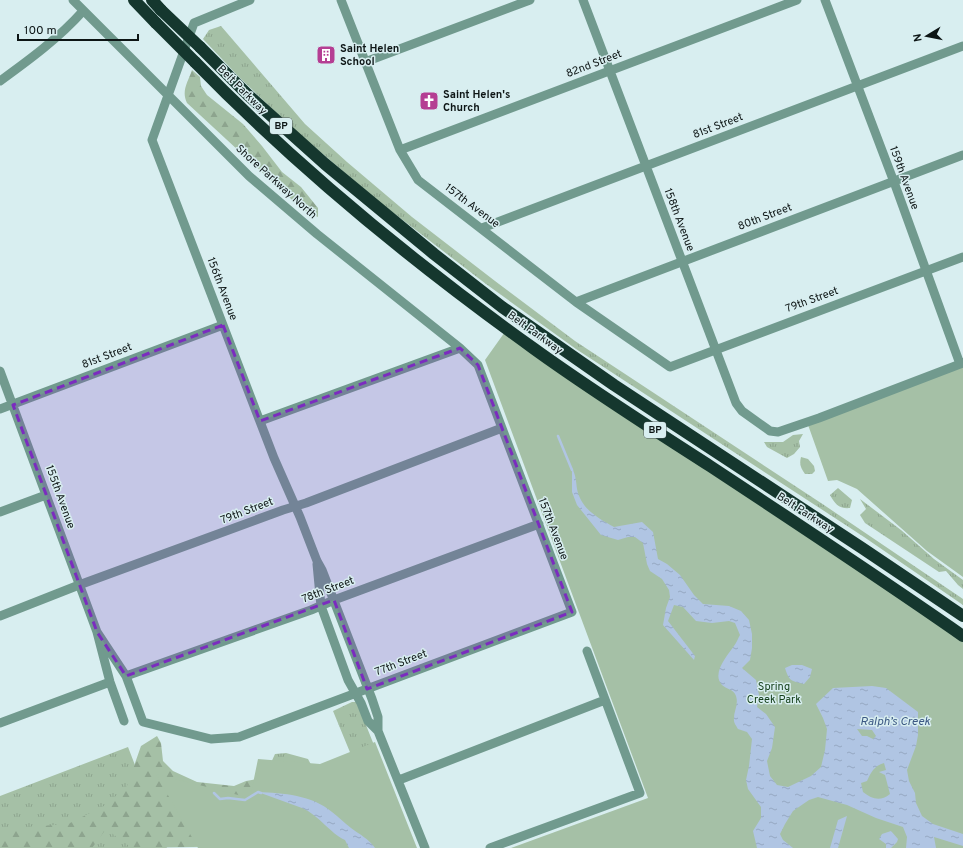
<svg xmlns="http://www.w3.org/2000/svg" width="963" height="848" viewBox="0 0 963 848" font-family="Overpass,sans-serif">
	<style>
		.grass { fill: url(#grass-tufts) }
		.forest { fill: url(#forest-firs) }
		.park { fill: #a5c0a6 }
		.water { fill: url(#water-ripples); fill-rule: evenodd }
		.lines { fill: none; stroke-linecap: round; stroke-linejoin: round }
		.stream { stroke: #b0c5e3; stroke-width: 2.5 }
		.minor { stroke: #719a8e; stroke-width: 9 }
		.motorway { stroke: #15372e; stroke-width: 12 }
		.motorway-bridge { stroke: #15372e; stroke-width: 12 }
		.marked { fill: #7b2cbf; fill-opacity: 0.2; stroke: #7b2cbf; stroke-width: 3; stroke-dasharray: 8 5; stroke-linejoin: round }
		.labels { text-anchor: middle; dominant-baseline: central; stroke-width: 3; stroke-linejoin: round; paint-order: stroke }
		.shield { fill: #d8eef0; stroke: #4a5657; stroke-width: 1 }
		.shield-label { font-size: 10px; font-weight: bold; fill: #0d1515 }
		.poi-label { font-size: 11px; font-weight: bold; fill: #0d1515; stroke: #d8eef0; text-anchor: start }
		.street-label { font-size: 11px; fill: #0d1515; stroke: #d8eef0 }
		.park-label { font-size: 11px; fill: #16411c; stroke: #d8eef0 }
		.water-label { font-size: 12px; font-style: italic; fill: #3b5883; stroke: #d8eef0 }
	</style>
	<defs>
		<pattern id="grass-tufts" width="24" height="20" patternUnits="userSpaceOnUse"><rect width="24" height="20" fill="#a5c0a6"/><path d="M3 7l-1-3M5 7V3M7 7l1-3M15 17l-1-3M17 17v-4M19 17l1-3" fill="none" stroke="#8da48e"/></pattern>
		<pattern id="forest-firs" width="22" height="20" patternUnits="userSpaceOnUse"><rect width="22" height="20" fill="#a5c0a6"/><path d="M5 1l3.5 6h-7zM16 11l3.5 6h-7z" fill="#8da48e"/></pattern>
		<pattern id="water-ripples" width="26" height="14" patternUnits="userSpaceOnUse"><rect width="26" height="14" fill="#b0c5e3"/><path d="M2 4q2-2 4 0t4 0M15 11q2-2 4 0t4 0" fill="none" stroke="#96a8c2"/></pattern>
	</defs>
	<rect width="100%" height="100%" fill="#d8eef0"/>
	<!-- grass -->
	<path class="grass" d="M 221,26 L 305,124 L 347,162 L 412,217 L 495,281 L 575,341 L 824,505 L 963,599 L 963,605 L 864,537 L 576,349 L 486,284 L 378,201 L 290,126 L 239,77 L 203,39 L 209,30 Z
		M 803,434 L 799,441 L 800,447 L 794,454 L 787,458 L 767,447 L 764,442 L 783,442 L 793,435 Z
		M 801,457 L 808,459 L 814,466 L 815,471 L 812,474 L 805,474 C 801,468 799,465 801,457 Z
		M 838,488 L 852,500 L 850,508 C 839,509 835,504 830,495 Z
		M 860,499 L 901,530 L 934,559 L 963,580 L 963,589 L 958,585 L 946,571 L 939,572 L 865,523 L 860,515 L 866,509 Z
		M 352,702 L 356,702 L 358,705 L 415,848 L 264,778 L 275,754 L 286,753 L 308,759 L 316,774 L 354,762 L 333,711 Z
		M 128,747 L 167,848 L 0,848 L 0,796 Z"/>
	<!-- forest -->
	<path class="forest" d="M 192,70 L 200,77 L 201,86 L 207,95 L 243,124 L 262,146 L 282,172 L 301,187 L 318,208 L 318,217 L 303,210 L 187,103 C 181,91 188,82 192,70 Z
		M 157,736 L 161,743 L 163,761 L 173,771 L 197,782 L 234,786 L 246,781 L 264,778 L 267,848 L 251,846 L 132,848 L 106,829 L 92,848 L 0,848 L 0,829 L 68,824 L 106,805 L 127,786 L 141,746 Z"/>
	<!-- park -->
	<path class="park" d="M 507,329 L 963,640 L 963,848 L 511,848 L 648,798 L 485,360 Z
		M 963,363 L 963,577 L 927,551 L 857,489 L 837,480 L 828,481 L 807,422 Z
		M 375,742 L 417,848 L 198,848 L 156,774 L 250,798 L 258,759 L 320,764 Z"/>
	<!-- water -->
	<path class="water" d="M 572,468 C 576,476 576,481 577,489 C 581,509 598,518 614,527 L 642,522 L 653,532 L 658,559 L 667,564 L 680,575 L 694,595 L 703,604 L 729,606 L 741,611 L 749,620 L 752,634 L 752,648 L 750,660 L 742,668 L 756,680 L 759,695 L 757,707 L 766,714 L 775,727 L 772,748 L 767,761 L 770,776 L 777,785 L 788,787 L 811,776 L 821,767 L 825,750 L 827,729 L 823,718 L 816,704 L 833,688 L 872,686 L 886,688 L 918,712 L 918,735 L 916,746 L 907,770 L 909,781 L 915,793 L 916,803 L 922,816 L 933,824 L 963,834 L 963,846 L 934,837 L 936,848 L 906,848 L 907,837 L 903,827 L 876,818 L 847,805 L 818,797 L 809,800 L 793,811 L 785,824 L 780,834 L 783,840 L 793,848 L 757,848 L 753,831 L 761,818 L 761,807 L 748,789 L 746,780 L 749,766 L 752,739 L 747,732 L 738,729 C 737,727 734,723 734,721 C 733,712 739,705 736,696 C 734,689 726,689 722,685 C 711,673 728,655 734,646 C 737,642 738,638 740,635 L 735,623 L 729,621 L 712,623 L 696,621 L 683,607 L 674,605 L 668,621 L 695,656 L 694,660 L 663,625 L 666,608 L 670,597 L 669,590 L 662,579 L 650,571 L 647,564 L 643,543 L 635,537 L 628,537 L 618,540 L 601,535 L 577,505 L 572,492 ZM 857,729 L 872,730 L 876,736 L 873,739 L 867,736 L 862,736 ZM 884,763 L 886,770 L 879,772 L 885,775 L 890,794 C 880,802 872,799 863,792 L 861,783 L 867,781 C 871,772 874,766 884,763 Z
		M 792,665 L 802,665 L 812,669 L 810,677 L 804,684 C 791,681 789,681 785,668 Z
		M 258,792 C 283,793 312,795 332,812 C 339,817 344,823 351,828 C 359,834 369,839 375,848 L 349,848 L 345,840 C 336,836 332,831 325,825 C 318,818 311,812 302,808 Z
		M 847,816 L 838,848 L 830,848 L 838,820 Z
		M 891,831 L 898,839 L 897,842 L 891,848 L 886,848 L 886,844 L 879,839 L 882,834 Z"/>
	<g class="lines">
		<!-- stream -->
		<path class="stream" d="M 558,436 L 572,470
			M 214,793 L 220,799 L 228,798 L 245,800 L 258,792 L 261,793"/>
		<!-- minor -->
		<path class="minor" d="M 73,0 L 249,176 L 317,234 L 460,348 L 478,365 L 572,612 L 239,737 L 211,739 L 143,722 L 126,676 L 97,632
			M 250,0 L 194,23 L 152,140 L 274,458 L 300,517 L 317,561 L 322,570 L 372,699 L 378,717 L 378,731 L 425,848
			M 341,0 L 400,150 L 418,180 L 576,302 L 670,367 L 963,257
			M 583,0 L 736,403 L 742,411 L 770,431 L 778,432 L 819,418 L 963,363
			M 825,0 L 894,182 L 960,364
			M 365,62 L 530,0
			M 0,81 C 29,60 59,38 83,11
			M 400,150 L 797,0
			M 482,228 L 963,46
			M 576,302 L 963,155
			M 0,371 L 97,632 L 110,682 L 124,721
			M 0,409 L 223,325
			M 260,421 L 460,348
			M 0,512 L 46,495
			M 317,564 L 321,606 L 348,680 L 361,703 L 368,721 L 378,731
			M 0,616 L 79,585 L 283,510 L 306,503 L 502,428
			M 126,676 L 311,610 L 334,600 L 539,524
			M 0,723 L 110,682
			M 399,780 L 605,700
			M 490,848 L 640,793 L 587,651"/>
		<!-- motorway -->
		<path class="motorway" d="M 134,0 L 156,23
			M 152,0 L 161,10
			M 200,47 L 248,95 L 325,164 L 434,254 L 502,307 L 614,385 L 862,548 L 963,616
			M 195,62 C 298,168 413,262 533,348 C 591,390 651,428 710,466 C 795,522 880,578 963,636"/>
		<!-- motorway-bridge -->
		<path class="motorway-bridge" d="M 161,10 L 200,47
			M 156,23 L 195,62"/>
	</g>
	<!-- marked area -->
	<path class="marked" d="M 223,325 L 260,421 L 460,348 L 478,365 L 572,612 L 367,689 L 334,600 L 126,676 L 97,632 L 13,405 Z"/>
	<!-- icons -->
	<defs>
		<g id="building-square" transform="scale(1)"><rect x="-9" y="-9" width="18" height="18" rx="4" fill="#b53e93" stroke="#d8eef0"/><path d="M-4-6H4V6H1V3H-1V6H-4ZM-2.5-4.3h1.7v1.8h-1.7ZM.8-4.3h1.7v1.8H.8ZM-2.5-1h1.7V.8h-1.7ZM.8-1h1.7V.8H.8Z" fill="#fff"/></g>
		<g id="church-square" transform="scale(1)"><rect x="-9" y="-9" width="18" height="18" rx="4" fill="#b53e93" stroke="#d8eef0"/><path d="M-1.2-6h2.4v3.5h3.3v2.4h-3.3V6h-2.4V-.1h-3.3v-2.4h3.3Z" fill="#fff"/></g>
	</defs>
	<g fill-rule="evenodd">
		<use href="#building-square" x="326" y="55"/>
		<use href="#church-square" x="429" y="101"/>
	</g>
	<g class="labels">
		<!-- shield labels -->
		<g class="shield">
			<rect x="270" y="118" width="22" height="16" rx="3"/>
			<rect x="644" y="422" width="22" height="16" rx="3"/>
		</g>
		<g class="shield-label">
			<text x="281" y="126">BP</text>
			<text x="655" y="430">BP</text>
		</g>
		<!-- poi labels -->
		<g class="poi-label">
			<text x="340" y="49">Saint Helen<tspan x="340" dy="13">School</tspan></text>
			<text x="443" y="95">Saint Helen's<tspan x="443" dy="13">Church</tspan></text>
		</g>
		<!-- street labels -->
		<g class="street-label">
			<text transform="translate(594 64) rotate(-21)">82nd Street</text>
			<text transform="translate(242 90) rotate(45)">Belt Parkway</text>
			<text transform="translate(718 126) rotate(-21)">81st Street</text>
			<text transform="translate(904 178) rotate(70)">159th Avenue</text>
			<text transform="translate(276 182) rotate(42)">Shore Parkway North</text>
			<text transform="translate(472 206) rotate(37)">157th Avenue</text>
			<text transform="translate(765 217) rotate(-21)">80th Street</text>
			<text transform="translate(679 220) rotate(69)">158th Avenue</text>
			<text transform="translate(222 289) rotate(69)">156th Avenue</text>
			<text transform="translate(812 300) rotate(-20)">79th Street</text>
			<text transform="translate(535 333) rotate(36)">Belt Parkway</text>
			<text transform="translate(107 356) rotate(-21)">81st Street</text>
			<text transform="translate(60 497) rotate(70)">155th Avenue</text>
			<text transform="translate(247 511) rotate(-21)">79th Street</text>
			<text transform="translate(805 513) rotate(33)">Belt Parkway</text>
			<text transform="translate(553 529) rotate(69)">157th Avenue</text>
			<text transform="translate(328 590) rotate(-21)">78th Street</text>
			<text transform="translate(401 663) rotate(-21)">77th Street</text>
		</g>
		<!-- park labels -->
		<g class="park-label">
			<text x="774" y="687">Spring<tspan x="774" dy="13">Creek Park</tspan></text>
		</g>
		<!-- water labels -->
		<g class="water-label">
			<text x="895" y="722">Ralph’s Creek</text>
		</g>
	</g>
	<!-- north arrow -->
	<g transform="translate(927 36) rotate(260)" stroke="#d8eef0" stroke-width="3" paint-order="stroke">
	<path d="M0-3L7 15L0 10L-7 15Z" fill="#0d1515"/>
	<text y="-6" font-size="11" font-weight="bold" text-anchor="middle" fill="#0d1515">N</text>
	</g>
	<!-- scale -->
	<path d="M18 34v6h120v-6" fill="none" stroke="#0d1515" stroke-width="2"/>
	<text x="24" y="34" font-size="12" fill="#0d1515" stroke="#d8eef0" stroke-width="3" paint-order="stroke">100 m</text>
</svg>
